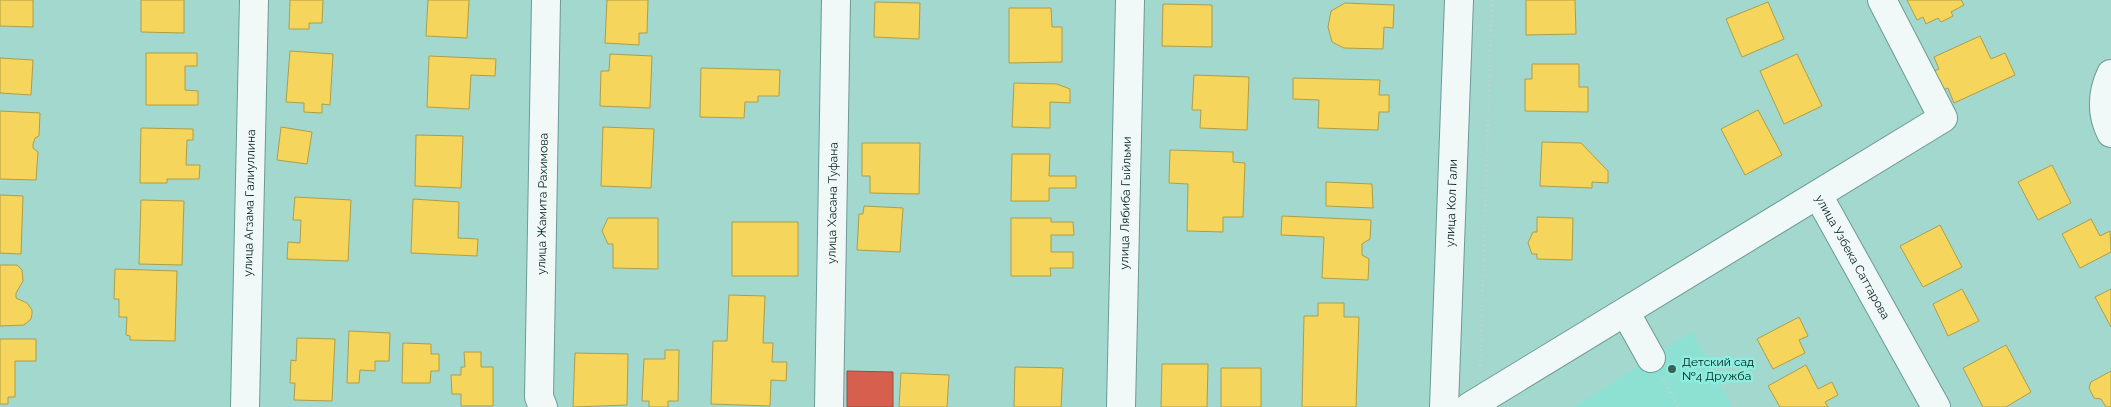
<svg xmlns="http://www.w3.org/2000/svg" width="2111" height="407" viewBox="0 0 2111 407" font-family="Raleway,sans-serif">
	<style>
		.built { fill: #8ce1d3 }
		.homes { fill: #f6d55c; stroke: #ac9e48 }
		.shops { fill: #d6604d; stroke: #964c3e }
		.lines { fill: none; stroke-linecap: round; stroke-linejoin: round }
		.minor-casing { stroke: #6d9a94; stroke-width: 30 }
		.path { stroke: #c2d2d0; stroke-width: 3; stroke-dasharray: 1 4; stroke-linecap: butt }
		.minor { stroke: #f1f9f8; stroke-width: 28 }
		.poi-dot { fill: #395f59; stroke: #8deede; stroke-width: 2 }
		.labels { text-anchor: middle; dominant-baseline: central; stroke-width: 5; stroke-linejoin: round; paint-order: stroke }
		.street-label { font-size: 12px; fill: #001e1a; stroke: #8deede }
		.poi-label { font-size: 12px; fill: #001e1a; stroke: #8deede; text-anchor: start }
	</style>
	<rect width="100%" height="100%" fill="#a3d8cf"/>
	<!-- built -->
	<path class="built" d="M 1692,332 L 1732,407 L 1574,407 Z"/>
	<!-- homes -->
	<path class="homes" d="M 0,0 L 33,0 L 33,27 L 0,26 Z
		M 141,0 L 184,0 L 184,33 L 141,32 Z
		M 290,0 L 323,0 L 322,23 L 309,23 L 309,29 L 289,29 Z
		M 428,0 L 469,0 L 467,38 L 426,36 Z
		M 607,0 L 648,0 L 647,33 L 639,33 L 639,45 L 605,43 Z
		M 1526,0 L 1575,0 L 1576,34 L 1526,35 Z
		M 1907,0 L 1961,0 L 1964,5 L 1951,12 L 1953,16 L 1941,22 L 1938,18 L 1926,24 L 1923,17 L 1917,20 Z
		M 875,2 L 920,3 L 919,39 L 874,37 Z
		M 1768,2 L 1784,39 L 1742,57 L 1726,19 Z
		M 1345,3 L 1394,5 L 1393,28 L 1384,27 L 1383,49 L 1344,48 L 1332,42 L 1328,27 L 1331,11 Z
		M 1163,4 L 1212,5 L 1212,47 L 1162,46 Z
		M 1009,8 L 1051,8 L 1052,27 L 1062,27 L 1062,62 L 1009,63 Z
		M 1980,36 L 1991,59 L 2005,53 L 2015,75 L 1954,103 L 1948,88 L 1943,90 L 1934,71 L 1939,69 L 1934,57 Z
		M 290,51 L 333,54 L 330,105 L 322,104 L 322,113 L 304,112 L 304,103 L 286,102 Z
		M 146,53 L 197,53 L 197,66 L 185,66 L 185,90 L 198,91 L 198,105 L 146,105 Z
		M 610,54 L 652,56 L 650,108 L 600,106 L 601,71 L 609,71 Z
		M 1797,54 L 1822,106 L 1784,124 L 1760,71 Z
		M 429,56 L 496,59 L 495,76 L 471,75 L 469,109 L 427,107 Z
		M 0,58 L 33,60 L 31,95 L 0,93 Z
		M 1532,64 L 1579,64 L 1579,87 L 1588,87 L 1588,112 L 1525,111 L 1525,79 L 1532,79 Z
		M 701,68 L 780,70 L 779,96 L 758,96 L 758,102 L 745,102 L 744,118 L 700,117 Z
		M 1194,75 L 1249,77 L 1247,130 L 1200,128 L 1201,110 L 1192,110 Z
		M 1293,78 L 1380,80 L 1379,95 L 1389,95 L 1389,112 L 1379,112 L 1378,130 L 1318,128 L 1319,100 L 1293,99 Z
		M 1014,83 L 1057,84 L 1070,89 L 1070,103 L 1050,102 L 1050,128 L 1012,127 Z
		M 1758,110 L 1782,155 L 1745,175 L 1721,129 Z
		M 0,111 L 40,113 L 39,136 L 35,138 L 33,144 L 33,148 L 38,152 L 36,180 L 0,179 Z
		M 281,127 L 312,132 L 307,164 L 277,160 Z
		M 603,127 L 654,129 L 651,188 L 601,186 Z
		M 141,128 L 193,129 L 193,140 L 187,140 L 186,165 L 200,165 L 199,179 L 167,179 L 167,183 L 140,183 Z
		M 416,135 L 463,136 L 461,188 L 415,186 Z
		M 1542,142 L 1581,143 L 1608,171 L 1608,183 L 1592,182 L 1592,188 L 1540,186 Z
		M 862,143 L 920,143 L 919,194 L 870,193 L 870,176 L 862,176 Z
		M 1170,150 L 1233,152 L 1233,162 L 1245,163 L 1243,217 L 1223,217 L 1223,232 L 1187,231 L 1188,184 L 1169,183 Z
		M 1012,154 L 1050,154 L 1049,176 L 1076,176 L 1076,188 L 1049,188 L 1049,201 L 1011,201 Z
		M 2052,165 L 2071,203 L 2038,220 L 2018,182 Z
		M 1326,182 L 1372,184 L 1373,208 L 1326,206 Z
		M 0,195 L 23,196 L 21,254 L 0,253 Z
		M 295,197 L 351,200 L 348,261 L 287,259 L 288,242 L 300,243 L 301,220 L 293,220 Z
		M 413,199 L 459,202 L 458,238 L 478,239 L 477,256 L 411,253 Z
		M 141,200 L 184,201 L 182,265 L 139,264 Z
		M 864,206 L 903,208 L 900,252 L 857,250 L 859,214 L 863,214 Z
		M 1282,216 L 1371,220 L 1370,239 L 1362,244 L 1362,255 L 1369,259 L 1368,280 L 1322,278 L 1324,237 L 1281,235 Z
		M 1537,217 L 1573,218 L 1572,260 L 1537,259 L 1537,254 L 1532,254 L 1528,243 L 1533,232 L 1537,232 Z
		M 608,218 L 658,218 L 658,269 L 613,268 L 613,244 L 608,244 L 602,231 Z
		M 1011,218 L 1051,218 L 1051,222 L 1073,222 L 1074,235 L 1051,235 L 1051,252 L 1073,252 L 1073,268 L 1050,268 L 1051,276 L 1011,276 Z
		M 2091,219 L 2100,236 L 2110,231 L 2111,252 L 2080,268 L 2062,234 Z
		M 732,222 L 798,222 L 798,276 L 732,276 Z
		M 1940,225 L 1962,267 L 1923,287 L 1900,246 Z
		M 0,265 L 17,265 L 22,270 L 23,281 L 16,293 L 16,298 L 27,303 L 32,310 L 32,314 L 31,319 L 24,325 L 0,326 Z
		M 115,269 L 177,271 L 175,341 L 130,340 L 130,336 L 126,335 L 127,317 L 119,317 L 119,299 L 114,299 Z
		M 1962,289 L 1979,321 L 1948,336 L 1933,304 Z
		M 2111,289 L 2111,327 L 2095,297 Z
		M 729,295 L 765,296 L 763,343 L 773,343 L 772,362 L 787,362 L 786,381 L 771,380 L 770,406 L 711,404 L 713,341 L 727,341 Z
		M 1318,303 L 1344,303 L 1344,317 L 1359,317 L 1356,407 L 1302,407 L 1304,316 L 1318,316 Z
		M 1799,317 L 1808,336 L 1799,340 L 1805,353 L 1773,369 L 1757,339 Z
		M 349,331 L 390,333 L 389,361 L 375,361 L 375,371 L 360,370 L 359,383 L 347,383 Z
		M 297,338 L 335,339 L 332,401 L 294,400 L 295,383 L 290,383 L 291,360 L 296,361 Z
		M 0,339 L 36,339 L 36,361 L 15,361 L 15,397 L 8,397 L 8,404 L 0,404 Z
		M 403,343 L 431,344 L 431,354 L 439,354 L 439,371 L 431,371 L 430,383 L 402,383 Z
		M 2006,345 L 2031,392 L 2006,407 L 1983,407 L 1963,368 Z
		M 665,350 L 679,350 L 678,401 L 668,401 L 668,407 L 649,407 L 649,401 L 642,401 L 644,359 L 665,359 Z
		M 464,352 L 481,352 L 481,367 L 493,367 L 493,406 L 461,406 L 461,394 L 452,394 L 451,375 L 461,375 L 461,367 L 465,367 Z
		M 575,353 L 628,354 L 627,405 L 573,407 Z
		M 1162,364 L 1208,364 L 1207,407 L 1161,407 Z
		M 1806,365 L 1818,389 L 1832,382 L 1838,395 L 1825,402 L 1828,407 L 1780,407 L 1768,386 Z
		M 1015,367 L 1063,368 L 1061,407 L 1014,407 Z
		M 1221,368 L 1261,368 L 1261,407 L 1221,407 Z
		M 2111,371 L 2111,407 L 2106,407 L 2101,399 L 2094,398 L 2089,388 L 2091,382 Z
		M 901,373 L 949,375 L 947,407 L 899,407 Z"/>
	<!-- shops -->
	<path class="shops" d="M 847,371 L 893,372 L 893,407 L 847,407 Z"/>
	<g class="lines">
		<!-- minor casing -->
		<g class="minor-casing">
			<g id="minor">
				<path d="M 2111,74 C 2102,93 2101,114 2111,133"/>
				<path id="s1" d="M 1818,195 L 1936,407"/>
				<path d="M 1626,313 L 1651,358"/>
				<path id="s2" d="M 245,407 L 254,0"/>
				<path id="s3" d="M 543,407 L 539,397 L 546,0"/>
				<path id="s4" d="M 829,407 L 836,0"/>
				<path id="s5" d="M 1121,407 L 1130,0"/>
				<path id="s6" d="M 1444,407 L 1459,0"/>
				<path d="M 1469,407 L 1943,118 L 1882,0"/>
			</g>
		</g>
		<!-- path -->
		<path class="path" d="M 1480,371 L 1492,0
			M 1663,379 L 1678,407"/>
		<!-- minor -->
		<use href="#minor" class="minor"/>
	</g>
	<!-- markers -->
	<circle class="poi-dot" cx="1672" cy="369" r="5"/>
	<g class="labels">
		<!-- street labels -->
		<g class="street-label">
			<text stroke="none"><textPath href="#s2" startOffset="204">улица Агзама Галиуллина</textPath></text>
			<text stroke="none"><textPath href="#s3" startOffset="204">улица Жамита Рахимова</textPath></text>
			<text stroke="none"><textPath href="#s4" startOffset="204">улица Хасана Туфана</textPath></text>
			<text stroke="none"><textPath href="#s5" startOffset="204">улица Лябиба Гыйльми</textPath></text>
			<text stroke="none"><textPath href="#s6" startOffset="204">улица Кол Гали</textPath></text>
			<text stroke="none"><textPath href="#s1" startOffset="71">улица Узбека Саттарова</textPath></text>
		</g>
		<!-- poi labels -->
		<g class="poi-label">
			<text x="1682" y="362">Детский сад<tspan x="1682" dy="14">№4 Дружба</tspan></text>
		</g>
	</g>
</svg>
